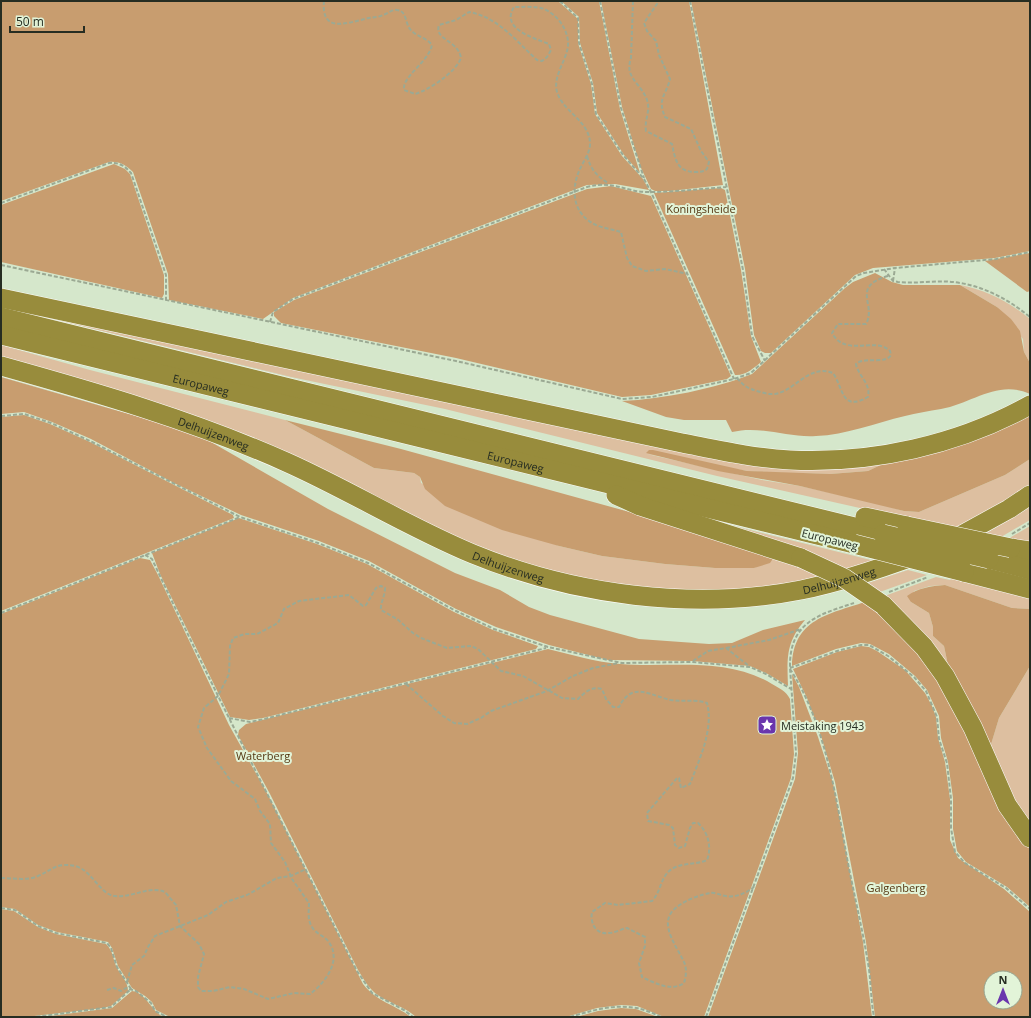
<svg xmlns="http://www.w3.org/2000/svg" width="1031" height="1018" viewBox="0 0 1031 1018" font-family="'Open Sans',sans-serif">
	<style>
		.green { fill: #ddbfa0 }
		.forest { fill: #c89d6f; fill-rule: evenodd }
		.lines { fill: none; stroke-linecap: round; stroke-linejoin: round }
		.highway-casing { stroke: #fff; stroke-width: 20 }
		.path { stroke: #9ba993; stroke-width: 2; stroke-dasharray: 4 2; stroke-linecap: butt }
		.highway { stroke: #988c3c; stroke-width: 19 }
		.highway-bridge-casing { stroke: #fff; stroke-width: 20; stroke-linecap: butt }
		.highway-bridge { stroke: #988c3c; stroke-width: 19 }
		.labels { text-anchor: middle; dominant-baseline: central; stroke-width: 4; stroke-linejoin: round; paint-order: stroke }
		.park-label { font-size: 11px; fill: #553712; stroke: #e2f4d8 }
		.street-label { font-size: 11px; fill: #262d22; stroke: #e2f4d8 }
		.poi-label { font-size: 11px; fill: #262d22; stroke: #e2f4d8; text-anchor: start }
	</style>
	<rect width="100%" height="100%" fill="#d5e7cb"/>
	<!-- green -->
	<path class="green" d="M 960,285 C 987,290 1009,302 1030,319 L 1030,363 L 1024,352 L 1023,339 L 997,307 Z
		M 12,309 L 694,453 L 891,460 L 868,471 L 830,474 L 784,473 L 747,471 L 647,454 L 762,480 L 800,486 L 876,503 L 904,511 L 919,512 L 1005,475 L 1030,459 L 1030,487 L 958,530 L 717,476 L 445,409 L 291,377 Z
		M 1,345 L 90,370 L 285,420 L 374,468 L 414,473 L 420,477 L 421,483 L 559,546 L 602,556 L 665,564 L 715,568 L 754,568 L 774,557 L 824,578 L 799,583 L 711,592 L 620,587 L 520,565 L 400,513 L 1,360 Z
		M 1030,507 L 1030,520 L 1001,537 L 985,534 Z
		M 718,522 L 879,562 L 843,572 Z
		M 1030,526 L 1030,544 L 1006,540 Z
		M 908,570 L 927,575 L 877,593 L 865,584 Z
		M 936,577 L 950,580 L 952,579 L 1030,598 L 1030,609 L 1012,608 L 945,585 L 930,586 L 914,591 L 911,602 L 929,613 L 933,627 L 933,636 L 944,646 L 949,670 L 882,597 Z
		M 1030,666 L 1030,829 L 989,751 L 999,718 Z"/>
	<!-- forest -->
	<path class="forest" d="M 1,1 L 558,1 L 578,19 L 578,43 L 591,84 L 595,114 L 622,156 L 643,179 L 649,190 L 615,184 L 587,185 L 293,298 L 263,319 L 169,300 L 168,274 L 133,172 C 126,165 119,161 109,162 L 1,201 Z
		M 561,1 L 599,1 L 620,109 L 640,173 L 624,155 L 597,113 L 593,83 L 580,43 L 579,17 Z
		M 601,1 L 689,1 L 723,185 L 670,191 L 655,191 L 651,189 L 641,168 L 622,107 Z
		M 691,1 L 1030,1 L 1030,251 L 995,258 L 873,268 L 855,275 L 771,353 L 765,353 L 761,351 L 754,335 L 745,269 Z
		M 114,164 L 125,169 L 130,174 L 164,275 L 164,294 L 162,298 L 1,262 L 1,205 Z
		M 611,186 L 651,196 L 731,376 L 727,379 L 651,395 L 622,397 L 456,358 L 281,323 L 274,316 L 274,312 L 294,300 L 587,189 Z
		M 721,188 L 725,190 L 741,270 L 751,336 L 761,362 C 754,368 745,376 735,375 L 731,366 L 654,193 Z
		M 1030,253 L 1030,291 L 1027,292 L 985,261 Z
		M 875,273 L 892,282 L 903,285 L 960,285 L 997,307 L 1011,319 L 1020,331 L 1024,352 L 1030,363 L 1030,394 C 998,379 973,403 941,409 C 929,411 916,413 905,416 C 875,423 846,435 816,436 C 788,438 760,425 732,432 L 726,420 L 684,420 L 666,417 L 622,401 C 663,399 714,389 752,374 L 845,288 L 853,282 Z
		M 1,377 L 153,421 L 204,438 L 328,509 L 455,573 L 500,590 L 529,607 L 550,615 L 639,639 L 709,644 L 732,643 L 763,630 L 805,620 C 786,642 787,658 788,686 L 766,673 L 750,666 L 692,661 L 608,660 L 549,645 L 496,627 L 456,609 L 369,561 L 319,541 L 241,515 L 174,483 L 91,439 L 52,422 L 24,412 L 1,414 Z
		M 24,415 L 50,424 L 90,442 L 233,515 L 234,518 L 1,611 L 1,417 Z
		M 1022,417 L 1030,417 L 1030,459 L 1005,475 L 919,512 L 904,511 L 800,486 L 718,471 L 646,453 L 649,450 L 653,450 L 747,471 L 830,474 L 868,471 L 891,460 Z
		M 285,420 L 401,449 L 644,516 L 774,557 L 770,563 L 754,568 L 715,568 L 665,564 L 602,556 L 559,546 L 502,530 L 445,506 L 425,489 L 420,477 L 414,473 L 374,468 Z
		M 239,518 L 317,544 L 367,564 L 454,612 L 493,630 L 538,646 L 536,649 L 263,718 L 249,720 L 230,717 L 160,574 L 152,553 Z
		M 140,558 L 150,560 L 158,575 L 229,725 L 268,795 L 363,984 C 377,1002 394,1004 411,1017 L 170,1017 L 156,1010 L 152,1002 L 145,996 L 132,988 L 118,966 L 112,948 L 108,942 L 57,932 L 38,925 L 15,909 L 1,907 L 1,614 Z
		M 945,585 L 1012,608 L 1030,609 L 1030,666 L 999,718 L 989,751 L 949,670 L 944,646 L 933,636 L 933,627 L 929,613 L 911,602 L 907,596 C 918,588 931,586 945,585 Z
		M 865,602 L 876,610 L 927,661 L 1030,847 L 1030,907 L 1007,887 L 966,862 L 957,851 L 953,829 L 953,798 L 948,762 L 941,738 L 939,716 L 927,690 L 915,676 L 889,654 L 870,644 L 861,643 L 836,649 L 792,666 C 793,619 829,614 865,602 Z
		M 861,646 L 869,647 L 877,651 L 905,670 L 925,693 L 932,706 L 936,717 L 938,738 L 945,762 L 950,799 L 950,840 L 958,858 L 1004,889 L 1030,912 L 1030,1017 L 875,1017 L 866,942 L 835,782 L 821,736 L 807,698 L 793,669 L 837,652 ZM 991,978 L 1015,978 L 1015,1002 L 991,1002 Z
		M 548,649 C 572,655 596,662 620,664 C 671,668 726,656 772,684 C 779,688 786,691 790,699 L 794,754 L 791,778 L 704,1017 L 664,1017 L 637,1006 L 621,1005 L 597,1008 L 566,1017 L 416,1017 C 404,1006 388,1003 375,993 C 368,987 363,978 358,970 L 270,794 L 238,735 L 239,730 L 246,724 Z
		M 792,674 L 799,687 L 818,737 L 833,783 L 863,942 L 872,1017 L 708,1017 L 795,779 L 798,753 Z
		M 1,909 L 14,911 L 38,927 L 56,934 L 106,944 C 113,950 113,960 117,968 C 121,975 128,982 128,991 L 111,1006 L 103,1008 L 26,1017 L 1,1017 Z
		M 132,991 C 147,993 151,1012 164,1017 L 43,1017 L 112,1008 Z
		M 621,1008 L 636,1009 L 658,1017 L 576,1017 L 598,1011 Z"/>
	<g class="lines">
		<!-- highway casing -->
		<g class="highway-casing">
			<g id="highway">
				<path d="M 1,298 L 682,443 C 718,450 753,458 790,460 C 872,464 958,445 1030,405"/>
				<path d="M 1,317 L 883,534"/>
				<path id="s1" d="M 1,335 L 854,544"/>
				<path id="s2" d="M 1,366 C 98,393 194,421 286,462 C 349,490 408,527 473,554 C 573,595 694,611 801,590 C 840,582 879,569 917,555"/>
				<path d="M 616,495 L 640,506 L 801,558"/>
				<path d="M 865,517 L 907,526"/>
				<path d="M 949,542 L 1009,509 L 1030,495"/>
				<path d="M 1011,548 L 1030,551"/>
				<path d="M 989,559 L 1030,570"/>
				<path d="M 964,572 L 1030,589"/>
				<path d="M 883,605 L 924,647 L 945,676 L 973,728 L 1007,805 L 1030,838"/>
			</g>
		</g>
		<!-- path -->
		<path class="path" d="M 324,1 C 321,32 344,24 365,19 C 371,17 377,18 383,15 C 387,14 392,9 397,10 C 407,11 405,23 410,29 C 416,37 426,37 432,45 C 428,63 402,76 404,90 L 415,94 C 429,90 456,72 461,58 C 458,40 434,40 439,25 L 456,20 L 469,12 C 498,17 516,41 537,60 L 542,61 L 547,57 L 551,50 L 549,44 C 534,38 500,29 514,7 C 523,7 536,6 544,9 C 559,15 572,35 567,51 C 564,63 553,78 557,92 C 563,112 590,121 590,144 C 590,153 583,162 580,169 C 571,188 572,211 592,223 C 600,228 612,229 621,232 L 627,258 L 632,266 L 646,271 L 665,269 L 688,274
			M 560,1 L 578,18 L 579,43 L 592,84 L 596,114 L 623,155 L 644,179 L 651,192 L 734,379
			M 600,1 L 621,108 L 644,178
			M 633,1 L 631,58 C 624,78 641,83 647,100 C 651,111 644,120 646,131 L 672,144 C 675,159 677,172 695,172 C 700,172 703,172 707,169 L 709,162 L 701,151 L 691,129 L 665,117 C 657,98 666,96 670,79 L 659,55 L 656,41 L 647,31 L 644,23 L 659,1
			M 690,1 L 743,270 L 752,336 L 765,361
			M 587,156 C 591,170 597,176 608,183
			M 1,203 L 109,163 C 119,162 125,166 131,173 L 166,275 L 166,301
			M 1,265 L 456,361 L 622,399 L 652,397 L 734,379 L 751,373 L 832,298 L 856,276 L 864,273 L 895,268 L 996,259 L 1030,252
			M 884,269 L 893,281 L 898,282 C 916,284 935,280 953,282 C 982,285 1008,299 1030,317
			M 893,281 L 895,268
			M 270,322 L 273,312 L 293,299 L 587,187 C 615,180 624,192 648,192 C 674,192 700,189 726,187
			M 737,378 C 744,386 747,388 757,391 C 761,392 766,394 770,394 C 793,396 806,363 833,373 C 844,389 841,412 868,397 C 871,383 858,376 856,364 C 865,356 885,365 891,355 L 890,351 C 875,336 846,358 832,333 L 838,324 L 866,324 C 877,304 850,287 888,276
			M 1,416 L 24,414 L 51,423 L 90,441 L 240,517 L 318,543 L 368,563 L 454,610 L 494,629 L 548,647 L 622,663 L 692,662 L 750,667 L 766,674 L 791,689
			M 1012,534 L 1030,523
			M 145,555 L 152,559 C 217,698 288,834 357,971 L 372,993 L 404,1010 L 413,1017
			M 889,592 L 928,577
			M 1,613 L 240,517
			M 726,648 L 769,640 L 801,629
			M 693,661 L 708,651 L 726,648 L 749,666
			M 790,668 L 837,651 L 861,645 L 869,645 L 888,656 L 914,677 L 926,691 L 937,717 L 939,739 L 947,763 L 951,799 L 951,828 L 955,852 L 965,863 L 1006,888 L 1030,909
			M 790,669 C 825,722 836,797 847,858 C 854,895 863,931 869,969 C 871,985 871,1001 874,1017
			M 406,684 L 443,716 L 454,723 L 467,724 L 481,718 L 491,711 L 547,691 L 573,676 L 593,668 L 619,663
			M 229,718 L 250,722 L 264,719 L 546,648
			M 1,878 C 12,878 28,881 38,876 C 52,870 57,862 75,866 C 92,870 100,895 115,896 C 133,898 149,885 165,892 L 176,905 L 180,926 L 199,944 L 204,954 L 198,977 L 198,987 L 201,991 L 213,991 L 230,987 L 244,989 L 268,999 L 294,993 L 310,994 C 325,983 343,960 328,941 C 324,936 315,933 312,927 C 307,919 309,911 309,903 L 292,879 L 285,862 L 271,843 L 270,824 L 260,811 L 255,799 L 231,781 L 207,748 L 198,727 L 204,708 L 218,696 L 229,674 L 230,646 L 233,638 L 245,634 L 257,634 L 278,623 L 284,609 L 299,601 L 349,595 L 363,606 L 366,605 L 376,588 L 381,586 L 385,588 C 385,597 380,603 381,610 L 397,619 L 413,633 L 421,638 L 447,648 L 471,646 L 478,649 L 501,671 L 523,676 L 562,698 L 578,699 C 585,692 592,686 602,689 L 606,699 L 613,707 L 619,707 C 633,680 650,696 671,700 C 683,702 695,699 707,703 C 714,729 699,760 690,784 L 681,788 L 679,778 L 677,778 L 647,813 L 648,821 L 669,825 L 673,828 L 675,845 L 679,848 L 685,846 L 690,828 L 693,823 L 698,823 C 708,832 712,847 707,860 C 694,866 674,861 665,876 C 660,884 659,894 652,901 L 618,905 L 605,903 L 592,912 C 590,922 595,935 609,933 C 615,933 621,929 627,928 L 645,937 L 645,946 L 639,963 L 642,977 C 655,983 671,992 684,983 C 686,977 687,968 684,962 C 677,946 656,922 677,907 C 684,901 701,894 711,893 C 716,892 721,896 726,896 C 736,898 746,893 754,887
			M 1,908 L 15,910 L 38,926 L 56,933 L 107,943 L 111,948 L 117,967 L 131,989 L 111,1007 L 35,1017
			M 127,982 L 132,965 L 144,956 L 148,947 L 155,936 L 208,915 L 226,902 L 247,895 L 277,878 L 291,876 L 306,869
			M 107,990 L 114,988 L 121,991 L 126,988 L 136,991 L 151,1003 L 155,1011 L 167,1017
			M 570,1017 C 603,1007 629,1000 661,1017
			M 706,1017 L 793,778 L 796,753 L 790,668 C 789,623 817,615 854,603"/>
		<!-- highway -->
		<use href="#highway" class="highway"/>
		<!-- highway-bridge casing -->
		<g class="highway-bridge-casing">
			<path id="highway-bridge" d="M 907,526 L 1011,548
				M 883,534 L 989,559
				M 854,544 L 964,572
				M 801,558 L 844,578 L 883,605"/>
		</g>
		<!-- highway-bridge -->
		<use href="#highway-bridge" class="highway-bridge"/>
	</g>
	<!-- icons -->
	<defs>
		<g id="sight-square" transform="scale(1)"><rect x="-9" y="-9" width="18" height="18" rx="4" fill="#6a36ad" stroke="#e2f4d8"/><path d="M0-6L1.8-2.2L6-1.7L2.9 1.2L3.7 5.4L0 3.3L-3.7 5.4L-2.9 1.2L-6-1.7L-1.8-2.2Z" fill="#fff"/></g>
	</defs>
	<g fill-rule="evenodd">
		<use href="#sight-square" x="767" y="725"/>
	</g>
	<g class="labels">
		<!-- park labels -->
		<g class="park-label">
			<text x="701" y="208">Koningsheide</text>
			<text x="263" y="755">Waterberg</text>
			<text x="896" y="887">Galgenberg</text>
		</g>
		<!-- street labels -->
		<g class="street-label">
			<text stroke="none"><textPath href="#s1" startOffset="206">Europaweg</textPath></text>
			<text stroke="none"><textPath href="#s2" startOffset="223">Delhuijzenweg</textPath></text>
			<text stroke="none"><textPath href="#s1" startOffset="530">Europaweg</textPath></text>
			<text transform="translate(830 539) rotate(14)">Europaweg</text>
			<text stroke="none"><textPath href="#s2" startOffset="547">Delhuijzenweg</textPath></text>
			<text stroke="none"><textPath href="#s2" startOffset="883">Delhuijzenweg</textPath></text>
		</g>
		<!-- poi labels -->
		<g class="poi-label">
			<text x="781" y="725">Meistaking 1943</text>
		</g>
	</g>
	<!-- border -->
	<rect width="1031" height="1018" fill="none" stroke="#262d22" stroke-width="4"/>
	<!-- north arrow -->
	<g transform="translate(1003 990)"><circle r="19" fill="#e2f4d8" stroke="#97a48f"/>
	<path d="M0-3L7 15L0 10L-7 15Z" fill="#6a36ad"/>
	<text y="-6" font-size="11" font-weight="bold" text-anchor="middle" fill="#262d22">N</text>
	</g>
	<!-- scale -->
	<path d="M10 26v6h74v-6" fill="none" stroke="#262d22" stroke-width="2"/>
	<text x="16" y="26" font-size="12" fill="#262d22" stroke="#e2f4d8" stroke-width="3" paint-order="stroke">50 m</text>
</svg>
